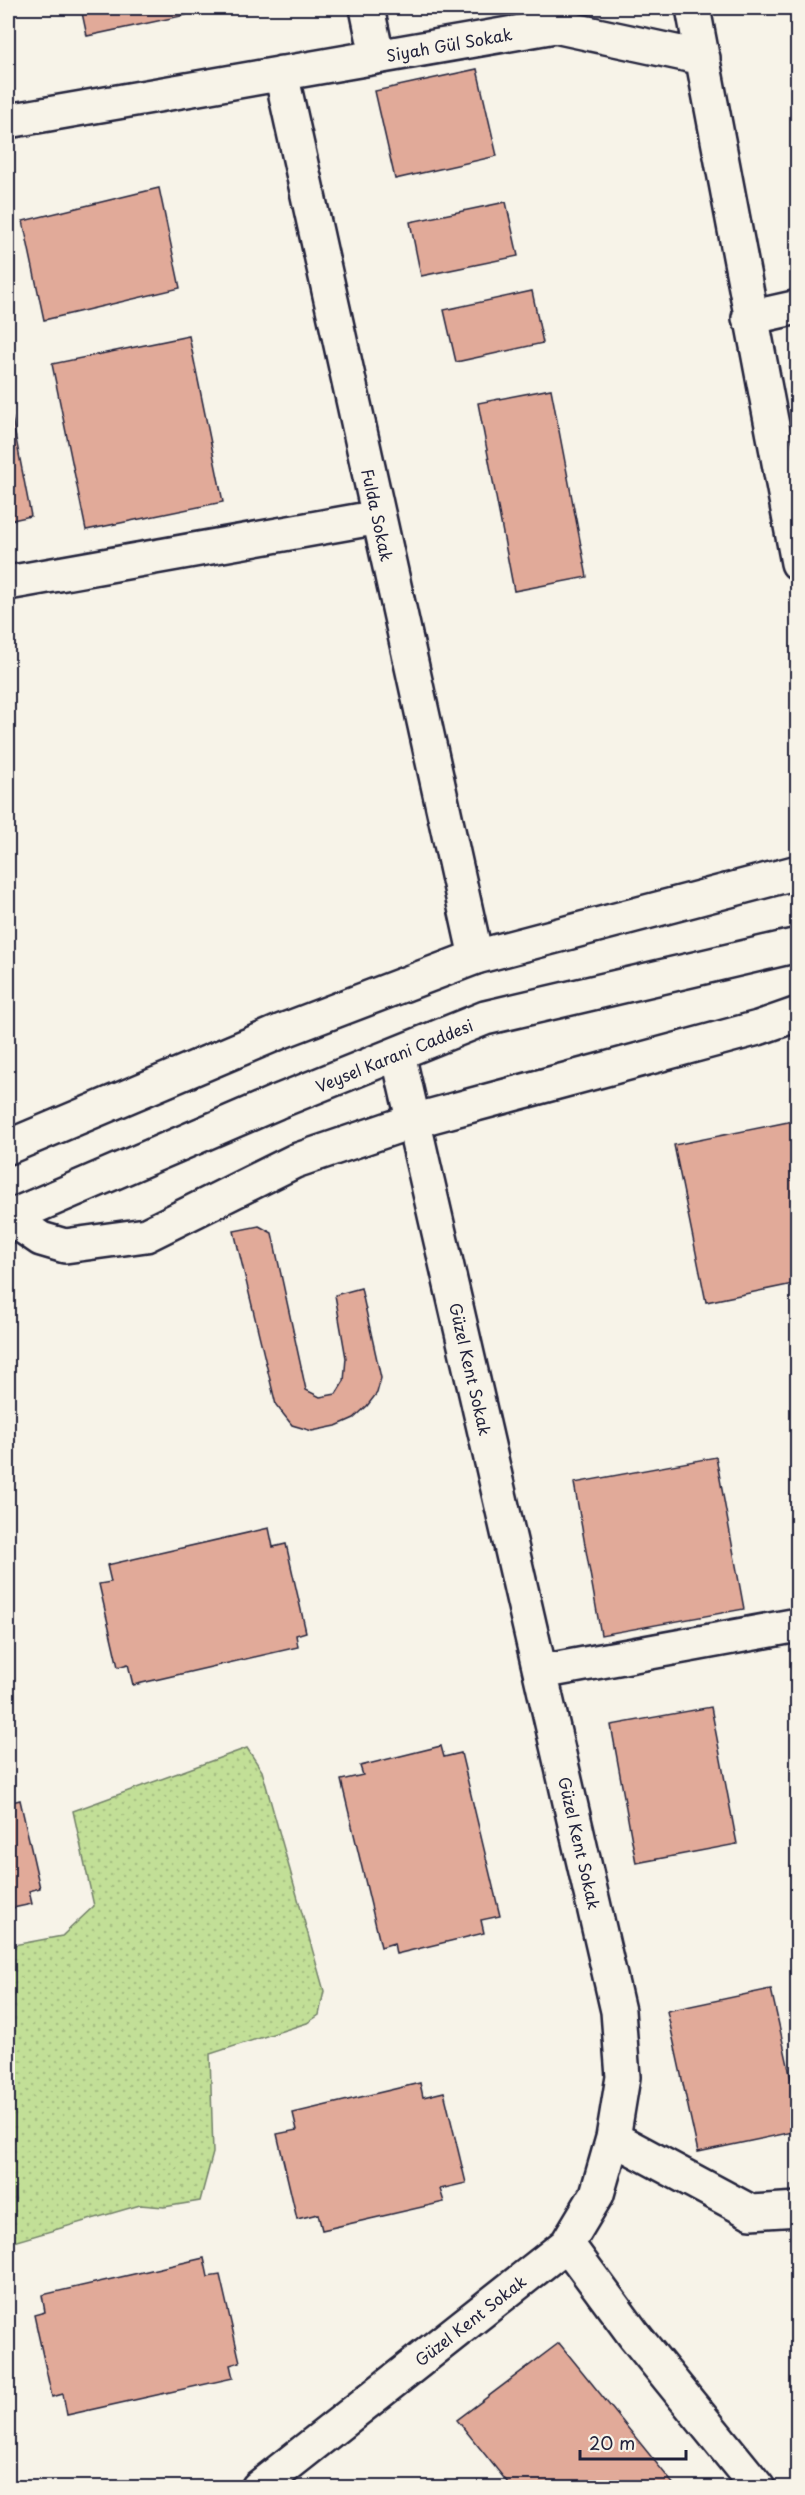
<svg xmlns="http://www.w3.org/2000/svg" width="805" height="2495" viewBox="0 0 805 2495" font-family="'Playpen Sans',sans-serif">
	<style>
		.grass { fill: url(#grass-dots); stroke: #728069; stroke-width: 1.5 }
		.building { fill: #e1aa99; stroke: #22223b; stroke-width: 1.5 }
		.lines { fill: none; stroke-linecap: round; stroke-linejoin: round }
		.street-casing { stroke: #22223b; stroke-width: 38 }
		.secondary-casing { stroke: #22223b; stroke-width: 38 }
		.street { stroke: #f7f3e8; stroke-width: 33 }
		.secondary { stroke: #f7f3e8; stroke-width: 33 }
		.labels { text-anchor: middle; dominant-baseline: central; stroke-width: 4.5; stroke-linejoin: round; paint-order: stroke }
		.street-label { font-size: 16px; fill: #22223b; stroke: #f7f3e8 }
	</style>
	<defs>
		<pattern id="grass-dots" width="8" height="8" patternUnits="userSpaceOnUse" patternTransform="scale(1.5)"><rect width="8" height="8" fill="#c2df97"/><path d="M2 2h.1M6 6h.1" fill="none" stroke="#a6bf83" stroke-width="1.8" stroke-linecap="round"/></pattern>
	</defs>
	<rect width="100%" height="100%" fill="#f7f3e8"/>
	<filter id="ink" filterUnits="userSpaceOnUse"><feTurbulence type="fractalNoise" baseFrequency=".0167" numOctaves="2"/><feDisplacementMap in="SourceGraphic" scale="12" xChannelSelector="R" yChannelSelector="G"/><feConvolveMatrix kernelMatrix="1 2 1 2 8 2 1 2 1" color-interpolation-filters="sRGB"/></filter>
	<g filter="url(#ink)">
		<!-- grass -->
		<path class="grass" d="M 247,1748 L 262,1771 L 324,1991 L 319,2015 L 307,2023 L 210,2054 L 213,2153 L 200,2201 L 164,2207 L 140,2205 L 13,2242 L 8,2254 L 8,1946 L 62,1936 L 94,1906 L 73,1811 Z"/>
		<!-- building -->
		<path class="building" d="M 81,8 L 185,8 L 186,15 L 87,36 Z
			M 477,69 L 497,156 L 395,179 L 375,91 Z
			M 159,188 L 180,288 L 44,320 L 23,221 Z
			M 506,202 L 518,256 L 421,276 L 410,222 Z
			M 532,291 L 543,343 L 456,362 L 444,310 Z
			M 189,336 L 223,502 L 86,530 L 52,364 Z
			M 551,389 L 587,577 L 514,591 L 478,403 Z
			M 8,418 L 12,418 L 31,516 L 8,521 Z
			M 798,1120 L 798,1283 L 706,1302 L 674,1145 Z
			M 259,1226 L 272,1233 L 306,1390 L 320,1397 L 336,1394 L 344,1381 L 346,1358 L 335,1295 L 361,1288 L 381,1378 L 377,1393 L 367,1406 L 354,1418 L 336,1426 L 312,1431 L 292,1425 L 276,1405 L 234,1231 Z
			M 716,1457 L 744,1609 L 601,1635 L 574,1483 Z
			M 269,1528 L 273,1547 L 286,1544 L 306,1632 L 296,1635 L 298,1647 L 133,1685 L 128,1664 L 118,1667 L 99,1584 L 111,1582 L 107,1565 Z
			M 711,1707 L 737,1844 L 636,1863 L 611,1725 Z
			M 441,1746 L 444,1757 L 461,1753 L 500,1916 L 481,1920 L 484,1933 L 396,1954 L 394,1943 L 381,1947 L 341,1780 L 363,1775 L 360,1766 Z
			M 20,1800 L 40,1888 L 29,1891 L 32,1904 L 8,1909 L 8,1803 Z
			M 771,1989 L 798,2110 L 798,2131 L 698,2152 L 667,2011 Z
			M 420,2083 L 423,2097 L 444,2092 L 466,2183 L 440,2189 L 444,2202 L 322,2230 L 318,2214 L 297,2219 L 277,2134 L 297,2130 L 293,2113 Z
			M 204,2258 L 208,2277 L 220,2275 L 240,2362 L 230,2365 L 233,2378 L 67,2415 L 63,2394 L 52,2397 L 34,2315 L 45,2312 L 42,2295 Z
			M 559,2343 L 675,2486 L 672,2488 L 512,2488 L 457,2420 Z"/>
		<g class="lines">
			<!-- street casing -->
			<g class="street-casing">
				<path id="street" d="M 367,8 L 377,56
					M 693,8 L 798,563
					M 281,73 L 476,957
					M 8,121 L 555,26 L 703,58
					M 749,318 L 798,307
					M 8,583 L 379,517
					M 9,1217 L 41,1239 L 65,1246 L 146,1235 L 295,1161 L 413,1121 L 758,1028 L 798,1014
					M 541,1672 L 798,1625
					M 613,2138 L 751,2212 L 798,2209
					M 567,2244 L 634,2335 L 758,2488
					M 258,2488 L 567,2244 L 597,2194 L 613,2138 L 623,2077 L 618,2011 L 398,1054"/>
			</g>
			<!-- secondary casing -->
			<g class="secondary-casing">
				<path id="secondary" d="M 8,1147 L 282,1031 L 476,957 L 798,872
					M 8,1218 L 277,1102 L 485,1018 L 798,945"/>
			</g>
			<!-- street -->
			<use href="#street" class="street"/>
			<!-- secondary -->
			<use href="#secondary" class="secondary"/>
		</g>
	</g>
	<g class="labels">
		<!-- street labels -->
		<g class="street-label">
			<text transform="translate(449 44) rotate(-10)">Siyah Gül Sokak</text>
			<text transform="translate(378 515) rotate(78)">Fulda Sokak</text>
			<text transform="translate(394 1055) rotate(-22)">Veysel Karani Caddesi</text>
			<text transform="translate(471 1369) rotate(77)">Güzel Kent Sokak</text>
			<text transform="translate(580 1843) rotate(77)">Güzel Kent Sokak</text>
			<text transform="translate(470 2320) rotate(-38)">Güzel Kent Sokak</text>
		</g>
	</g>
	<!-- margin -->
	<rect width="805" height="2495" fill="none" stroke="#f7f3e8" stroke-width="30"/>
	<rect x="15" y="15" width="775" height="2465" fill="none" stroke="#22223b" stroke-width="2" filter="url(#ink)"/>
	<!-- scale -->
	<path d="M580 2450v9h106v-9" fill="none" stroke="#22223b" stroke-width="3"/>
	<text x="589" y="2450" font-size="18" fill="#22223b" stroke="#f7f3e8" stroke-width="4.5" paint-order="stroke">20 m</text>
</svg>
